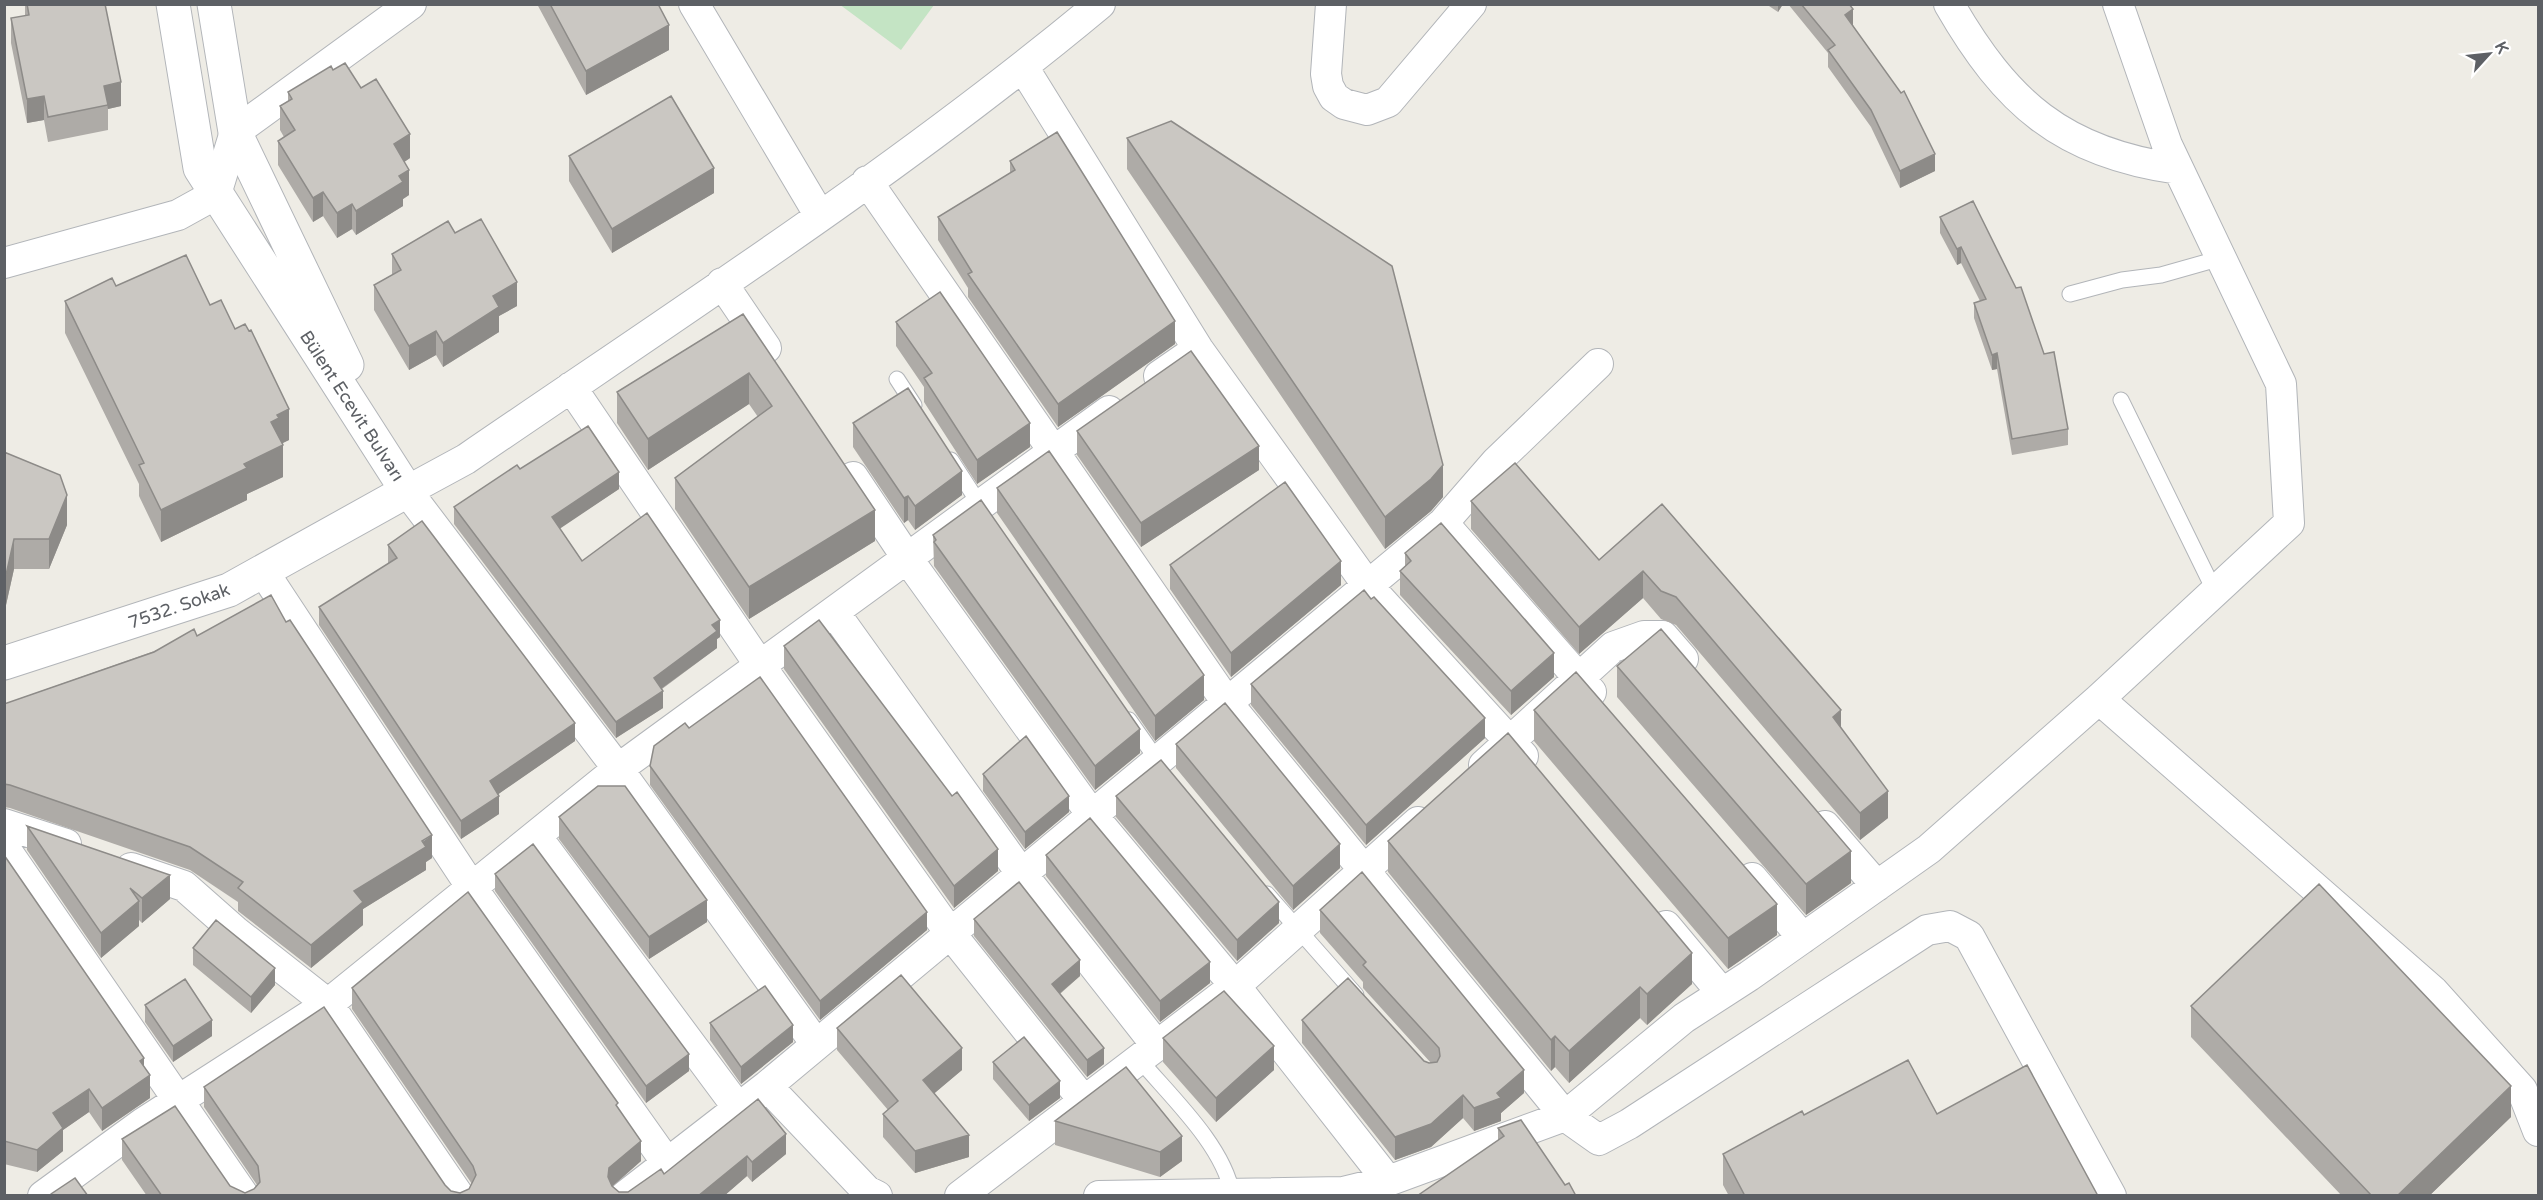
<svg xmlns="http://www.w3.org/2000/svg" width="2543" height="1200" viewBox="0 0 2543 1200" font-family="'Varela Round',sans-serif">
	<style>
		.green { fill: #c4e4c4 }
		.lines { fill: none; stroke-linecap: round; stroke-linejoin: round }
		.service-casing { stroke: #b2b5b9; stroke-width: 17 }
		.minor-casing { stroke: #b2b5b9; stroke-width: 32 }
		.tertiary-casing { stroke: #b2b5b9; stroke-width: 35 }
		.service { stroke: #fff; stroke-width: 15 }
		.minor { stroke: #fff; stroke-width: 30 }
		.tertiary { stroke: #fff; stroke-width: 33 }
		.wall { fill: #aeaba7 }
		.shaded-wall { fill: #8d8b88 }
		.building { fill: #cac7c2; stroke: #8d8b88; stroke-width: 1.5 }
		.labels { text-anchor: middle; dominant-baseline: central; stroke-width: 4.5; stroke-linejoin: round; paint-order: stroke }
		.street-label { font-size: 18px; fill: #5d6065; stroke: #fff }
	</style>
	<rect width="100%" height="100%" fill="#eeece5"/>
	<!-- green -->
	<path class="green" d="M 839,4 L 934,4 L 934,5 L 901,50 Z"/>
	<g class="lines">
		<!-- service casing -->
		<g class="service-casing">
			<path id="service" d="M 2070,294 L 2122,280 L 2161,275 L 2221,258
				M 897,379 L 914,405
				M 2121,400 L 2215,592
				M 951,460 L 982,508
				M 1129,720 L 1160,764
				M 1267,894 L 1356,995
				M 1139,1059 C 1171,1097 1223,1145 1232,1193"/>
		</g>
		<!-- minor casing -->
		<g class="minor-casing">
			<path id="minor" d="M 694,4 L 820,216
				M 1331,4 L 1326,74 L 1328,86 L 1334,97 L 1344,104 L 1367,110 L 1388,102 L 1471,4
				M 1949,4 C 2006,103 2062,153 2178,169
				M 1023,67 L 1198,349 L 1368,586 L 1523,756
				M 867,181 L 1228,704 L 1565,1116 L 1599,1140 L 1629,1124 L 1927,930 L 1950,926 L 1969,936 L 2111,1196
				M 4,263 L 178,215 L 216,194 L 235,132 L 411,4
				M 722,283 L 766,348
				M 1159,376 L 1198,349
				M 571,387 L 761,667 L 950,933 L 1084,1101
				M 853,477 L 907,558 L 1092,815 L 1235,986 L 1388,1181
				M 1443,523 L 1591,692
				M 263,571 L 472,888 L 667,1163
				M 834,612 L 1021,873 L 1157,1046
				M 2099,699 L 2433,991 L 2522,1090 L 2538,1131
				M 1484,765 L 1613,647 L 1644,636 L 1663,636 L 1683,659
				M 4,824 L 66,844
				M 1825,826 L 1877,886
				M 536,836 L 738,1108
				M 4,847 L 244,1196
				M 131,868 L 184,886 L 235,931 L 328,1004 L 459,1196
				M 1752,878 L 1803,938
				M 1666,926 L 1722,993
				M 816,1044 L 618,769 L 407,491 L 466,459 C 679,313 902,169 1100,4
				M 767,1086 L 867,1191 L 877,1196
				M 43,1196 L 143,1123 L 328,1004 L 618,769 L 1109,411
				M 625,1196 L 767,1086 L 1443,523 L 1496,462 L 1598,364
				M 960,1196 L 1235,986 L 1418,822
				M 1099,1196 L 1343,1192 L 1388,1181 L 1565,1116 L 1684,1018 L 1749,976 L 1929,849 L 2099,699 L 2289,523 L 2281,384 L 2167,145 L 2118,4"/>
		</g>
		<!-- tertiary casing -->
		<g class="tertiary-casing">
			<path id="tertiary" d="M 173,4 L 200,168 L 407,491
				M 214,4 L 235,132 L 347,365
				M 4,663 L 229,590 L 407,491"/>
		</g>
		<!-- service -->
		<use href="#service" class="service"/>
		<!-- minor -->
		<use href="#minor" class="minor"/>
		<!-- tertiary -->
		<use href="#tertiary" class="tertiary"/>
	</g>
	<!-- wall -->
	<path class="wall" d="M 25,4 L 105,4 L 121,106 L 108,109 L 108,130 L 48,142 L 44,120 L 27,123 L 11,43 L 11,18 L 25,16 Z
		M 537,4 L 658,4 L 669,50 L 586,95 Z
		M 1766,4 L 1783,4 L 1778,12 Z
		M 1788,4 L 1849,4 L 1853,25 L 1935,171 L 1900,188 L 1871,127 L 1828,67 L 1828,53 Z
		M 333,70 L 361,88 L 410,158 L 404,162 L 409,195 L 403,199 L 403,206 L 356,235 L 352,229 L 337,238 L 323,216 L 313,222 L 278,165 L 278,141 L 284,137 L 280,130 L 280,106 L 288,101 L 288,92 Z
		M 1127,138 L 1443,497 L 1431,511 L 1385,549 L 1127,169 Z
		M 569,156 L 714,193 L 612,253 L 569,181 Z
		M 1010,161 L 1175,344 L 1058,427 L 968,297 L 968,288 L 938,240 L 938,217 L 1010,173 Z
		M 1973,201 L 2068,429 L 2068,445 L 2012,455 L 1997,369 L 1992,370 L 1974,318 L 1974,303 L 1980,301 L 1961,263 L 1957,265 L 1940,233 L 1940,217 Z
		M 455,233 L 517,306 L 499,316 L 499,332 L 443,367 L 436,355 L 409,370 L 374,310 L 374,285 L 392,275 L 392,254 Z
		M 116,286 L 210,305 L 289,440 L 282,443 L 283,477 L 247,494 L 247,500 L 161,542 L 139,496 L 139,484 L 65,333 L 65,301 Z
		M 743,314 L 875,541 L 749,619 L 675,509 L 675,478 L 758,417 L 749,404 L 648,470 L 617,423 L 617,392 Z
		M 896,322 L 1030,447 L 977,484 L 924,402 L 924,387 L 896,346 Z
		M 853,423 L 962,495 L 915,530 L 908,520 L 904,523 L 853,447 Z
		M 1077,431 L 1259,470 L 1141,547 L 1077,455 Z
		M 4,437 L 5,452 L 67,525 L 49,569 L 14,569 L 6,605 L 4,604 Z
		M 520,469 L 619,489 L 559,528 L 582,561 L 720,637 L 717,639 L 717,648 L 662,689 L 663,708 L 616,738 L 454,524 L 454,507 Z
		M 997,488 L 1204,700 L 1155,741 L 997,513 Z
		M 1471,501 L 1599,560 L 1662,504 L 1841,728 L 1888,818 L 1860,840 L 1676,625 L 1661,619 L 1643,598 L 1579,654 L 1471,529 Z
		M 933,535 L 1140,753 L 1095,790 L 934,566 Z
		M 388,545 L 575,741 L 498,794 L 499,814 L 461,839 L 319,625 L 319,607 L 388,564 Z
		M 1405,553 L 1554,677 L 1511,715 L 1400,595 L 1400,571 L 1405,566 Z
		M 1170,565 L 1341,585 L 1231,677 L 1170,589 Z
		M 286,622 L 432,858 L 426,862 L 426,870 L 363,909 L 363,925 L 311,968 L 238,911 L 238,902 L 190,870 L 10,808 L 4,807 L 4,704 L 197,636 Z
		M 784,646 L 998,871 L 954,908 L 784,669 Z
		M 1617,666 L 1851,883 L 1806,915 L 1617,697 Z
		M 1251,684 L 1485,738 L 1366,845 L 1251,705 Z
		M 1534,710 L 1777,935 L 1728,969 L 1534,741 Z
		M 689,728 L 927,930 L 820,1020 L 650,785 L 650,766 Z
		M 1176,744 L 1340,868 L 1293,910 L 1176,768 Z
		M 983,774 L 1069,812 L 1025,849 L 983,791 Z
		M 1116,796 L 1279,923 L 1237,961 L 1116,817 Z
		M 559,817 L 707,922 L 649,959 L 559,839 Z
		M 27,826 L 170,899 L 142,923 L 139,920 L 139,926 L 101,958 L 27,850 Z
		M 1388,841 L 1692,984 L 1647,1025 L 1640,1018 L 1569,1083 L 1555,1067 L 1551,1071 L 1388,872 Z
		M 4,855 L 144,1067 L 150,1098 L 102,1131 L 89,1112 L 63,1130 L 63,1151 L 37,1172 L 4,1164 Z
		M 1046,855 L 1210,983 L 1160,1022 L 1046,876 Z
		M 495,874 L 689,1071 L 646,1103 L 495,891 Z
		M 1320,910 L 1524,1093 L 1501,1113 L 1501,1121 L 1474,1131 L 1463,1118 L 1431,1147 L 1395,1160 L 1302,1043 L 1302,1020 L 1424,1061 L 1429,1063 L 1431,1063 L 1363,988 L 1363,982 L 1320,933 Z
		M 974,919 L 1080,976 L 1060,994 L 1104,1064 L 1087,1077 L 974,936 Z
		M 193,948 L 275,985 L 251,1013 L 193,965 Z
		M 352,988 L 618,1107 L 641,1161 L 612,1187 L 619,1192 L 628,1192 L 664,1174 L 758,1099 L 786,1154 L 752,1182 L 747,1176 L 724,1196 L 147,1196 L 122,1160 L 122,1139 L 245,1193 L 254,1189 L 257,1185 L 204,1107 L 204,1087 L 445,1185 L 451,1191 L 460,1193 L 469,1189 L 472,1184 L 352,1009 Z
		M 145,1005 L 212,1036 L 173,1062 L 145,1022 Z
		M 2191,1006 L 2511,1117 L 2429,1196 L 2342,1196 L 2191,1037 Z
		M 710,1023 L 793,1042 L 741,1084 L 710,1040 Z
		M 837,1028 L 962,1070 L 934,1093 L 969,1157 L 915,1173 L 883,1137 L 883,1114 L 888,1110 L 837,1050 Z
		M 1163,1038 L 1274,1070 L 1216,1122 L 1163,1062 Z
		M 993,1062 L 1060,1098 L 1029,1121 L 993,1079 Z
		M 1126,1067 L 1182,1161 L 1160,1177 L 1055,1145 L 1055,1121 Z
		M 1937,1114 L 2098,1196 L 1729,1196 L 1723,1185 L 1723,1154 L 1804,1115 Z
		M 1498,1128 L 1565,1185 L 1498,1141 Z"/>
	<!-- shaded-wall -->
	<path class="shaded-wall" d="M 1778,4 L 1783,4 L 1778,12 Z
		M 1853,9 L 1853,26 L 1845,15 Z
		M 669,25 L 669,50 L 586,95 L 586,71 Z
		M 121,82 L 121,106 L 108,109 L 104,86 Z
		M 44,96 L 44,120 L 27,123 L 27,99 Z
		M 410,134 L 410,158 L 394,169 L 394,144 Z
		M 1935,154 L 1935,171 L 1900,188 L 1900,171 Z
		M 714,168 L 714,193 L 612,253 L 612,229 Z
		M 409,170 L 409,195 L 403,199 L 403,206 L 356,235 L 356,211 L 399,176 Z
		M 323,192 L 323,216 L 313,222 L 313,198 Z
		M 352,204 L 352,229 L 337,238 L 337,213 Z
		M 1961,247 L 1961,263 L 1957,265 L 1957,249 Z
		M 517,282 L 517,306 L 499,316 L 499,332 L 443,367 L 443,343 L 493,296 Z
		M 1175,321 L 1175,344 L 1058,427 L 1058,404 Z
		M 436,331 L 436,355 L 409,370 L 409,346 Z
		M 1997,353 L 1997,369 L 1992,370 L 1992,355 Z
		M 749,373 L 749,404 L 648,470 L 648,439 Z
		M 289,409 L 289,440 L 279,445 L 283,445 L 283,477 L 247,494 L 247,500 L 161,542 L 161,510 L 244,464 L 277,415 Z
		M 1030,423 L 1030,447 L 977,484 L 977,460 Z
		M 1259,446 L 1259,470 L 1141,547 L 1141,523 Z
		M 1443,465 L 1443,497 L 1431,511 L 1385,549 L 1385,517 Z
		M 962,471 L 962,495 L 915,530 L 915,506 Z
		M 619,472 L 619,489 L 552,534 L 552,517 Z
		M 67,495 L 67,525 L 49,569 L 49,539 Z
		M 908,496 L 908,520 L 904,523 L 904,498 Z
		M 875,510 L 875,541 L 749,619 L 749,587 Z
		M 14,539 L 14,569 L 6,605 L 6,575 Z
		M 1341,561 L 1341,585 L 1231,677 L 1231,653 Z
		M 1643,571 L 1643,598 L 1579,654 L 1579,627 Z
		M 720,620 L 720,637 L 717,639 L 717,648 L 654,694 L 654,678 L 712,625 Z
		M 1554,653 L 1554,677 L 1511,715 L 1511,691 Z
		M 1204,675 L 1204,700 L 1155,741 L 1155,716 Z
		M 663,691 L 663,708 L 616,738 L 616,722 Z
		M 1841,710 L 1841,738 L 1833,717 Z
		M 1485,718 L 1485,738 L 1366,845 L 1366,825 Z
		M 575,723 L 575,741 L 490,800 L 490,781 Z
		M 1140,729 L 1140,753 L 1095,790 L 1095,766 Z
		M 1888,791 L 1888,818 L 1860,840 L 1860,813 Z
		M 499,796 L 499,814 L 461,839 L 461,821 Z
		M 1069,796 L 1069,812 L 1025,849 L 1025,832 Z
		M 432,835 L 432,858 L 426,862 L 426,870 L 363,909 L 363,925 L 311,968 L 311,945 L 354,891 Z
		M 1340,844 L 1340,868 L 1293,910 L 1293,886 Z
		M 998,849 L 998,871 L 954,908 L 954,886 Z
		M 1851,851 L 1851,883 L 1806,915 L 1806,884 Z
		M 170,875 L 170,899 L 142,923 L 142,898 Z
		M 707,900 L 707,922 L 649,959 L 649,937 Z
		M 139,901 L 139,926 L 101,958 L 101,933 Z
		M 1279,902 L 1279,923 L 1237,961 L 1237,940 Z
		M 1777,904 L 1777,935 L 1728,969 L 1728,938 Z
		M 927,912 L 927,930 L 820,1020 L 820,1001 Z
		M 1692,953 L 1692,984 L 1647,1025 L 1647,994 Z
		M 1080,960 L 1080,976 L 1052,1000 L 1052,984 Z
		M 1210,962 L 1210,983 L 1160,1022 L 1160,1001 Z
		M 275,968 L 275,985 L 251,1013 L 251,997 Z
		M 1640,987 L 1640,1018 L 1569,1083 L 1569,1051 Z
		M 212,1020 L 212,1036 L 173,1062 L 173,1046 Z
		M 793,1025 L 793,1042 L 741,1084 L 741,1067 Z
		M 1555,1036 L 1555,1067 L 1551,1071 L 1551,1040 Z
		M 1274,1046 L 1274,1070 L 1216,1122 L 1216,1098 Z
		M 962,1048 L 962,1070 L 923,1103 L 923,1080 Z
		M 1104,1048 L 1104,1064 L 1087,1077 L 1087,1060 Z
		M 689,1054 L 689,1071 L 646,1103 L 646,1086 Z
		M 144,1058 L 144,1079 L 150,1075 L 150,1098 L 102,1131 L 102,1108 L 140,1061 Z
		M 1524,1070 L 1524,1093 L 1501,1113 L 1501,1121 L 1474,1131 L 1474,1108 L 1497,1093 Z
		M 1060,1081 L 1060,1098 L 1029,1121 L 1029,1105 Z
		M 2511,1086 L 2511,1117 L 2429,1196 L 2397,1196 Z
		M 89,1089 L 89,1112 L 63,1130 L 63,1151 L 37,1172 L 37,1150 L 53,1113 Z
		M 1463,1095 L 1463,1118 L 1431,1147 L 1395,1160 L 1395,1137 Z
		M 786,1134 L 786,1154 L 752,1182 L 752,1162 Z
		M 969,1135 L 969,1157 L 915,1173 L 915,1151 Z
		M 1182,1136 L 1182,1161 L 1160,1177 L 1160,1152 Z
		M 641,1141 L 641,1161 L 609,1189 L 608,1177 L 609,1168 Z
		M 747,1156 L 747,1176 L 724,1196 L 698,1196 Z"/>
	<!-- building -->
	<path class="building" d="M 27,4 L 105,4 L 121,82 L 104,86 L 108,105 L 48,117 L 44,96 L 27,99 L 11,18 L 29,15 Z
		M 550,4 L 658,4 L 669,25 L 586,71 Z
		M 1801,4 L 1849,4 L 1853,9 L 1845,15 L 1901,93 L 1904,91 L 1935,154 L 1900,171 L 1871,110 L 1828,50 L 1835,45 Z
		M 345,63 L 361,88 L 376,79 L 410,134 L 394,144 L 409,170 L 399,176 L 403,182 L 356,211 L 352,204 L 337,213 L 323,192 L 313,198 L 278,141 L 295,130 L 280,106 L 292,99 L 288,92 L 331,66 L 333,70 Z
		M 671,96 L 714,168 L 612,229 L 569,156 Z
		M 1171,121 L 1392,266 L 1443,465 L 1431,479 L 1385,517 L 1127,138 Z
		M 1057,132 L 1175,321 L 1058,404 L 968,274 L 972,272 L 938,217 L 1015,170 L 1010,161 Z
		M 1973,201 L 2016,288 L 2021,287 L 2044,354 L 2054,352 L 2068,429 L 2012,439 L 1997,353 L 1992,355 L 1974,303 L 1986,299 L 1961,247 L 1957,249 L 1940,217 Z
		M 481,219 L 517,282 L 493,296 L 499,307 L 443,343 L 436,331 L 409,346 L 374,285 L 401,270 L 392,254 L 448,221 L 455,233 Z
		M 186,255 L 210,305 L 221,300 L 235,329 L 245,324 L 249,331 L 251,330 L 289,409 L 277,415 L 279,418 L 271,422 L 283,445 L 244,464 L 247,468 L 161,510 L 139,465 L 144,463 L 65,301 L 112,278 L 116,286 Z
		M 940,292 L 1030,423 L 977,460 L 924,378 L 932,373 L 896,322 Z
		M 743,314 L 875,510 L 749,587 L 675,478 L 772,406 L 749,373 L 648,439 L 617,392 Z
		M 1191,351 L 1259,446 L 1141,523 L 1077,431 Z
		M 908,388 L 962,471 L 915,506 L 908,496 L 904,498 L 853,423 Z
		M 588,426 L 619,472 L 552,517 L 582,561 L 647,513 L 720,620 L 712,625 L 717,631 L 654,678 L 663,691 L 616,722 L 454,507 L 517,465 L 520,469 Z
		M 1049,451 L 1204,675 L 1155,716 L 997,488 Z
		M 4,452 L 60,475 L 67,495 L 49,539 L 14,539 L 6,575 L 4,574 Z
		M 1515,463 L 1599,560 L 1662,504 L 1841,710 L 1833,717 L 1888,791 L 1860,813 L 1676,597 L 1661,591 L 1643,571 L 1579,627 L 1471,501 Z
		M 1285,482 L 1341,561 L 1231,653 L 1170,565 Z
		M 981,500 L 1140,729 L 1095,766 L 934,542 L 936,540 L 933,535 Z
		M 422,521 L 575,723 L 490,781 L 499,796 L 461,821 L 319,607 L 397,558 L 388,545 Z
		M 1441,523 L 1554,653 L 1511,691 L 1400,571 L 1411,561 L 1405,553 Z
		M 1364,590 L 1371,599 L 1374,597 L 1485,718 L 1366,825 L 1251,684 Z
		M 271,595 L 286,622 L 290,620 L 432,835 L 422,841 L 426,847 L 354,891 L 363,902 L 311,945 L 238,888 L 243,882 L 190,847 L 10,785 L 4,784 L 4,704 L 154,652 L 194,629 L 197,636 Z
		M 819,620 L 952,796 L 957,792 L 998,849 L 954,886 L 784,646 Z
		M 1661,629 L 1851,851 L 1806,884 L 1617,666 Z
		M 1576,672 L 1777,904 L 1728,938 L 1534,710 Z
		M 760,677 L 927,912 L 820,1001 L 650,766 L 654,746 L 685,723 L 689,728 Z
		M 1225,703 L 1340,844 L 1293,886 L 1176,744 Z
		M 1508,733 L 1692,953 L 1647,994 L 1640,987 L 1569,1051 L 1555,1036 L 1551,1040 L 1388,841 Z
		M 1026,736 L 1069,796 L 1025,832 L 983,774 Z
		M 1161,760 L 1279,902 L 1237,940 L 1116,796 Z
		M 598,786 L 625,786 L 707,900 L 649,937 L 559,817 Z
		M 1090,818 L 1210,962 L 1160,1001 L 1046,855 Z
		M 27,826 L 170,875 L 142,898 L 130,888 L 139,901 L 101,933 Z
		M 533,844 L 689,1054 L 646,1086 L 495,874 Z
		M 4,855 L 144,1058 L 140,1061 L 150,1075 L 102,1108 L 89,1089 L 53,1113 L 63,1128 L 37,1150 L 4,1141 Z
		M 1362,872 L 1524,1070 L 1497,1093 L 1501,1098 L 1474,1108 L 1463,1095 L 1431,1124 L 1395,1137 L 1302,1020 L 1348,978 L 1424,1061 L 1429,1063 L 1437,1062 L 1440,1056 L 1439,1048 L 1363,965 L 1366,962 L 1320,910 Z
		M 1019,882 L 1080,960 L 1052,984 L 1104,1048 L 1087,1060 L 974,919 Z
		M 2319,884 L 2511,1086 L 2397,1196 L 2372,1196 L 2191,1006 Z
		M 468,892 L 618,1103 L 616,1105 L 641,1141 L 609,1168 L 608,1177 L 612,1186 L 619,1192 L 628,1192 L 661,1169 L 664,1174 L 758,1099 L 786,1134 L 752,1162 L 747,1156 L 698,1196 L 162,1196 L 122,1139 L 175,1106 L 230,1186 L 245,1193 L 254,1189 L 260,1182 L 258,1166 L 204,1087 L 324,1007 L 445,1185 L 451,1191 L 460,1193 L 469,1189 L 476,1175 L 473,1166 L 352,988 Z
		M 216,920 L 275,968 L 251,997 L 193,948 Z
		M 901,975 L 962,1048 L 923,1080 L 969,1135 L 915,1151 L 883,1114 L 898,1101 L 837,1028 Z
		M 185,979 L 212,1020 L 173,1046 L 145,1005 Z
		M 765,986 L 793,1025 L 741,1067 L 710,1023 Z
		M 1224,991 L 1274,1046 L 1216,1098 L 1163,1038 Z
		M 1024,1037 L 1060,1081 L 1029,1105 L 993,1062 Z
		M 1908,1060 L 1937,1114 L 2027,1065 L 2098,1196 L 1745,1196 L 1723,1154 L 1802,1111 L 1804,1115 Z
		M 1126,1067 L 1182,1136 L 1160,1152 L 1055,1121 Z
		M 1521,1120 L 1565,1185 L 1569,1183 L 1576,1196 L 1417,1196 L 1504,1136 L 1498,1128 Z
		M 75,1178 L 88,1196 L 50,1196 L 51,1194 Z"/>
	<g class="labels">
		<!-- street labels -->
		<g class="street-label">
			<text transform="translate(352 406) rotate(57)">Bülent Ecevit Bulvarı</text>
			<text transform="translate(179 606) rotate(-19)">7532. Sokak</text>
		</g>
	</g>
	<!-- border -->
	<rect width="2543" height="1200" fill="none" stroke="#5d6065" stroke-width="12"/>
	<!-- north arrow -->
	<g transform="translate(2489 54) rotate(63)" stroke="#ffffff" stroke-width="4.5" paint-order="stroke">
	<path d="M0-4.5L10 22L0 15L-10 22Z" fill="#5d6065"/>
	<text y="-9" font-size="16" font-weight="bold" text-anchor="middle" fill="#5d6065">K</text>
	</g>
</svg>
